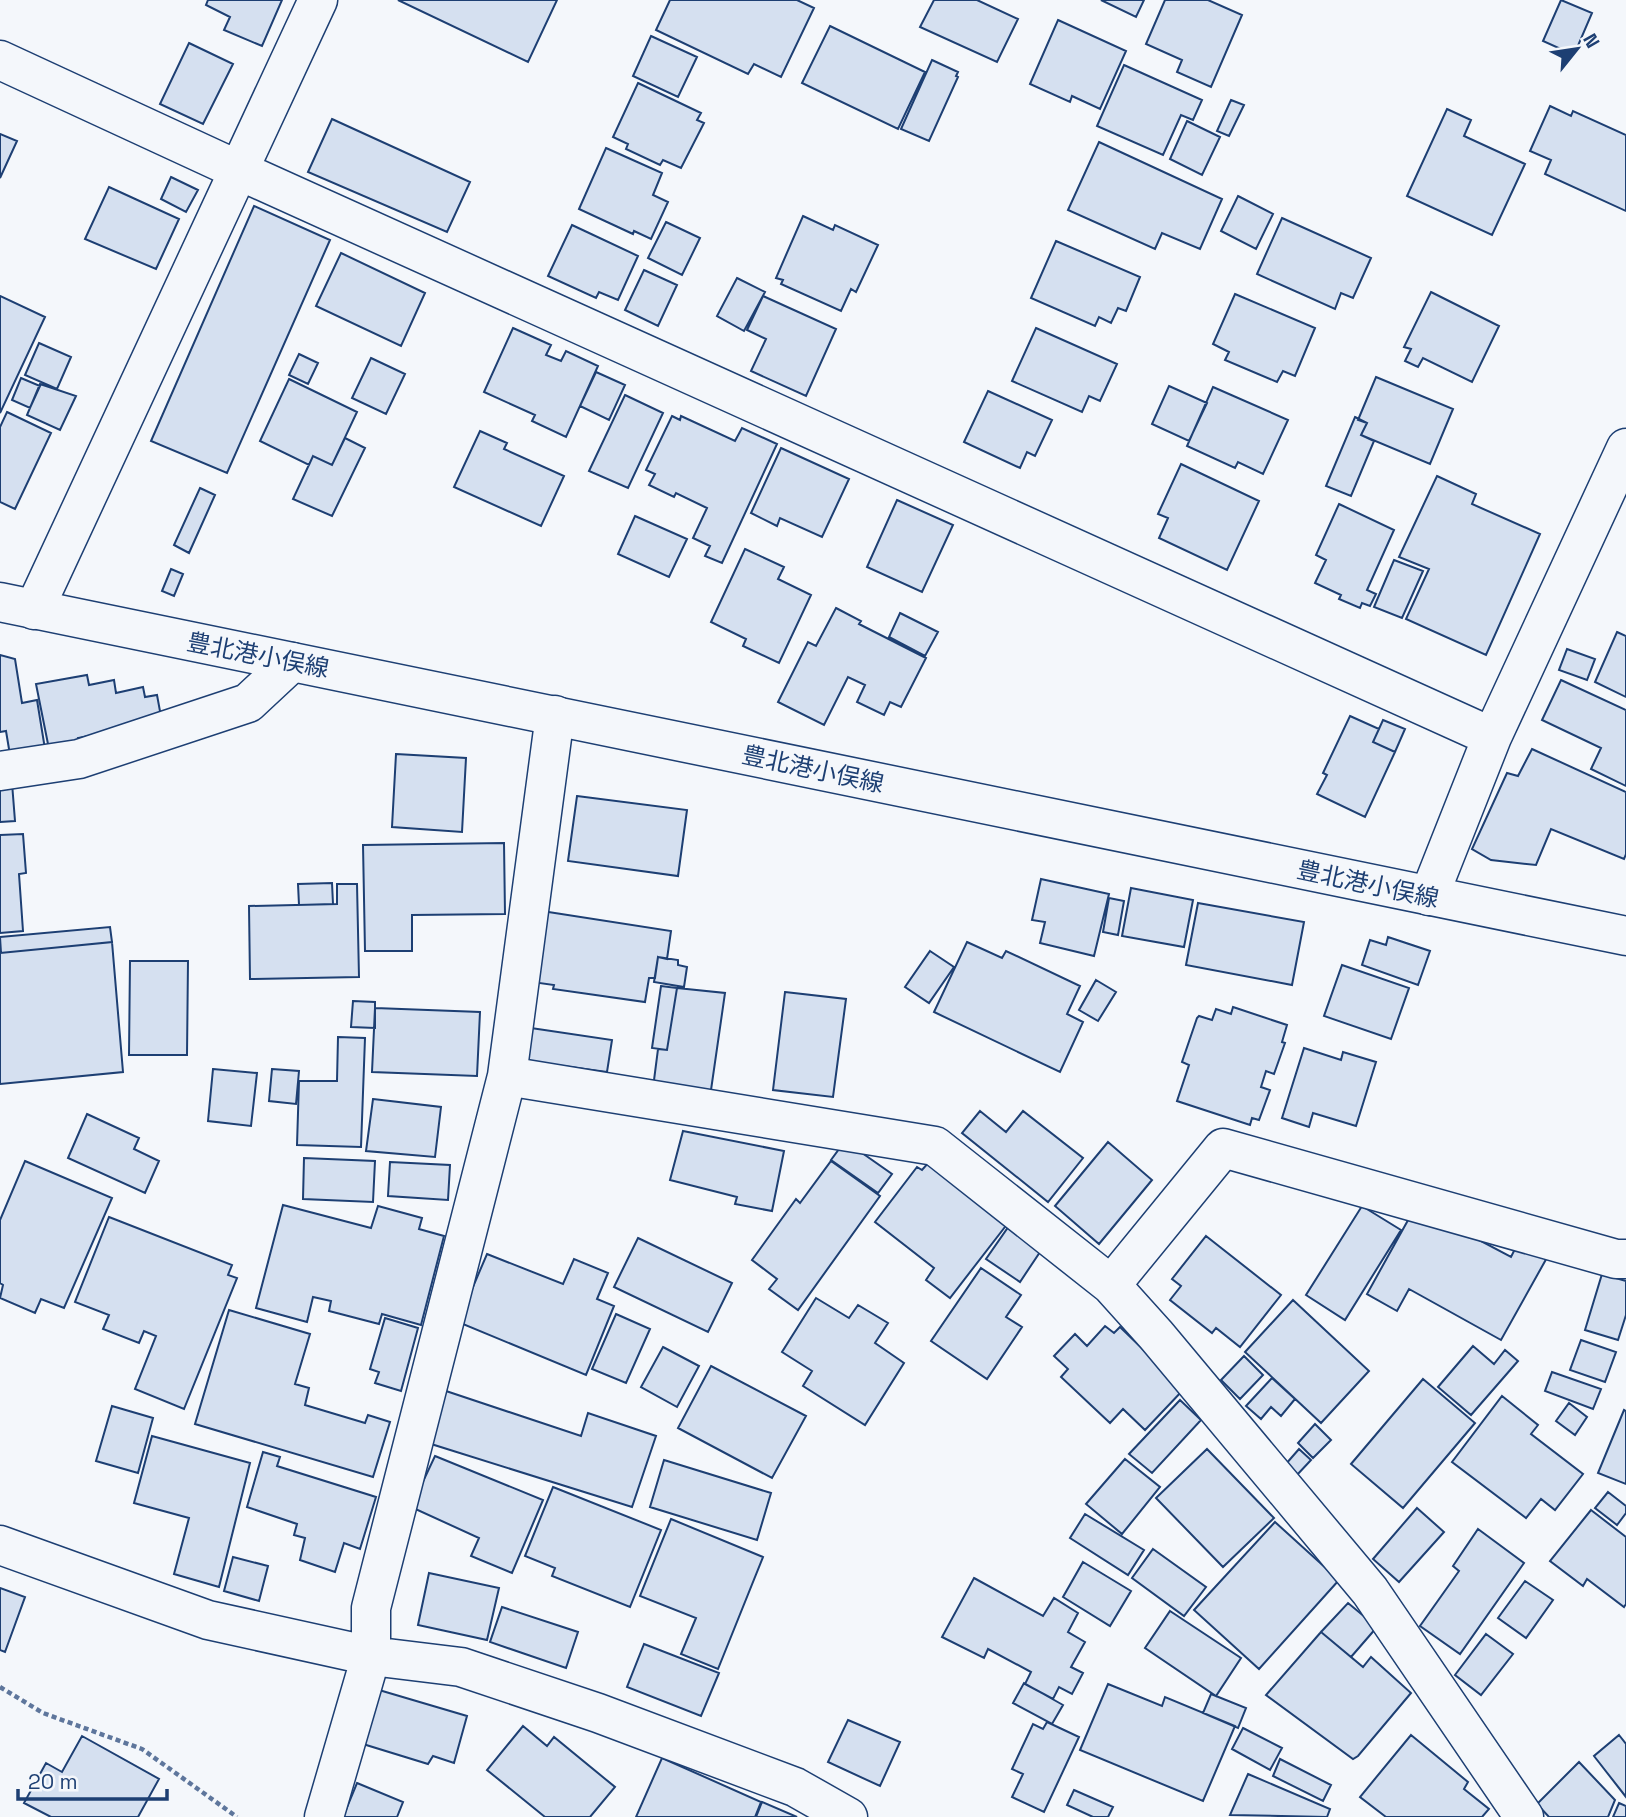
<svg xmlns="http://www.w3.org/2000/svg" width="1626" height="1817" viewBox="0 0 1626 1817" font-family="'Space Grotesk','Noto Sans JP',sans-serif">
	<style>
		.building { fill: #d5e0f0; stroke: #1d3f73; stroke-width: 2 }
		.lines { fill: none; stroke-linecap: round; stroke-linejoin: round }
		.minor-casing { stroke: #1d3f73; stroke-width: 41 }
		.major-casing { stroke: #1d3f73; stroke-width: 41 }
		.path { stroke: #5e769c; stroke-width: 4.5; stroke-dasharray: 5 3.5; stroke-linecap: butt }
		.minor { stroke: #f4f7fb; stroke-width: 38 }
		.major { stroke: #f4f7fb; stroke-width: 38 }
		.labels { text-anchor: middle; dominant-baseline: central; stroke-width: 5; stroke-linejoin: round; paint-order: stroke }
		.street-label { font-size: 24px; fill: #1d3f73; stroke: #f4f7fb }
	</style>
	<rect width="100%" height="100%" fill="#f4f7fb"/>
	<!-- building -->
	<path class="building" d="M 208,0 L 282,0 L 262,46 L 224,30 L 230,17 L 206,5 Z
		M 398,0 L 557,0 L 528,62 Z
		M 670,0 L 797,0 L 814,8 L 781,77 L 754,64 L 748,74 L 656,30 Z
		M 934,0 L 977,0 L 1018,19 L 997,62 L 920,27 Z
		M 1101,0 L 1144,0 L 1136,17 Z
		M 1165,0 L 1208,0 L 1242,15 L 1211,87 L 1177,72 L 1182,60 L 1146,44 Z
		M 1561,0 L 1592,13 L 1574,55 L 1543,41 Z
		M 1058,20 L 1126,51 L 1100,109 L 1072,96 L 1070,102 L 1030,84 Z
		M 830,26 L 925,72 L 898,129 L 802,83 Z
		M 651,36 L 697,57 L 678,97 L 633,76 Z
		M 189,43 L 233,64 L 203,124 L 160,104 Z
		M 932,60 L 958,72 L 956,76 L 958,77 L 929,141 L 901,129 Z
		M 1124,65 L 1202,100 L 1193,120 L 1181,115 L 1163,155 L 1097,126 Z
		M 638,83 L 701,113 L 697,120 L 704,123 L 681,168 L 663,160 L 660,165 L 626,149 L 628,144 L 613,137 Z
		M 1231,100 L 1244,105 L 1229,136 L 1217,131 Z
		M 1550,106 L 1571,116 L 1573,111 L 1626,135 L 1626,211 L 1545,174 L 1551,160 L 1530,151 Z
		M 1447,109 L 1471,120 L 1464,136 L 1525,164 L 1492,235 L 1407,196 Z
		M 332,119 L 470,182 L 447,232 L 308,172 Z
		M 1187,121 L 1220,137 L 1202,175 L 1170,159 Z
		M 0,134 L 17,141 L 0,178 Z
		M 1099,142 L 1222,199 L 1200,249 L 1162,233 L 1155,249 L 1068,210 Z
		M 606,148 L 662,173 L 653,195 L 668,202 L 651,239 L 634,231 L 633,234 L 579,209 Z
		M 171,177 L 198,190 L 186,212 L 161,199 Z
		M 109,187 L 179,219 L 156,269 L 85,239 Z
		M 1238,196 L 1273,214 L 1256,249 L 1221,231 Z
		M 254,206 L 330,240 L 227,473 L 151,441 Z
		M 803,216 L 833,230 L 835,225 L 878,245 L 856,292 L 851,289 L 841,311 L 781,284 L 783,280 L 776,278 Z
		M 1282,218 L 1371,258 L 1353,298 L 1341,293 L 1335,309 L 1257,274 Z
		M 666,222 L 700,238 L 682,275 L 648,258 Z
		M 572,225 L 638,256 L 618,300 L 599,292 L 596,298 L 548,276 Z
		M 1056,241 L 1140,277 L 1126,311 L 1118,308 L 1111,323 L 1099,317 L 1095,326 L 1031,298 Z
		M 341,253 L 425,293 L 401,346 L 316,306 Z
		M 644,270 L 677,285 L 658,326 L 625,310 Z
		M 737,278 L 765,292 L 744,331 L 717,316 Z
		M 1431,292 L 1499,326 L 1472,382 L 1423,358 L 1418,367 L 1405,361 L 1411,349 L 1404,347 Z
		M 1235,294 L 1315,328 L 1295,376 L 1283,371 L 1277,382 L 1225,360 L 1229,352 L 1213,344 Z
		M 0,296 L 45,317 L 0,413 Z
		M 763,296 L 836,329 L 806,396 L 751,371 L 766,339 L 747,330 Z
		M 513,328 L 551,345 L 546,355 L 561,361 L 566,351 L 598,366 L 566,437 L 532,421 L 535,415 L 484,392 Z
		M 1036,328 L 1117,364 L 1100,401 L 1089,396 L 1082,412 L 1012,381 Z
		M 39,343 L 71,357 L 57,389 L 25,375 Z
		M 299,354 L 318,363 L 308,384 L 289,375 Z
		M 371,358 L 405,374 L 386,414 L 352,398 Z
		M 596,372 L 625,385 L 609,420 L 580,406 Z
		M 1376,377 L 1453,409 L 1430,464 L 1361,435 L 1367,423 L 1358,420 Z
		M 21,378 L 40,386 L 30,408 L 12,400 Z
		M 289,379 L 357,412 L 332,465 L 313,456 L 309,465 L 260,441 Z
		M 40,384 L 76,396 L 60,430 L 27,415 Z
		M 1169,386 L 1207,403 L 1189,441 L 1152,424 Z
		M 1213,387 L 1288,420 L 1263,474 L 1238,462 L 1235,468 L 1187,446 Z
		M 988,391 L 1052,420 L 1035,456 L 1027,452 L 1020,468 L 964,442 Z
		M 625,395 L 663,413 L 628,488 L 589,471 Z
		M 7,412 L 51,433 L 15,509 L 0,502 L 0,427 Z
		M 672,416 L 680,420 L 681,416 L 735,441 L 742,428 L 777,444 L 722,563 L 705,556 L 710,546 L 693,538 L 707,508 L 676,493 L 674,497 L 649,485 L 655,474 L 646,470 Z
		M 1355,417 L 1367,423 L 1361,435 L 1374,441 L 1351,496 L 1326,486 Z
		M 480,431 L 507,443 L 504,449 L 564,476 L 541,526 L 454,487 Z
		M 345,438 L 365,448 L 332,516 L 293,499 L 313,456 L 332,465 Z
		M 781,448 L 849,479 L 822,537 L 780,518 L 777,526 L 751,513 Z
		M 1181,464 L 1259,501 L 1227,570 L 1159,538 L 1168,518 L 1158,514 Z
		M 1437,476 L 1476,494 L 1472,504 L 1540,534 L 1486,655 L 1406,619 L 1429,569 L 1399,557 Z
		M 200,488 L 215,495 L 189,553 L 174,545 Z
		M 897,500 L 953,525 L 922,592 L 867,567 Z
		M 1339,504 L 1394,530 L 1367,590 L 1376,594 L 1370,606 L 1362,603 L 1360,608 L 1339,599 L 1341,595 L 1315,583 L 1326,560 L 1316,555 Z
		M 635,516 L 687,539 L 669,577 L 618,554 Z
		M 745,549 L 784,567 L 778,579 L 811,595 L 779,663 L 743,646 L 746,639 L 711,622 Z
		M 1394,560 L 1423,571 L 1402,618 L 1374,607 Z
		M 171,569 L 183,574 L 174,596 L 162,591 Z
		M 836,608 L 861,621 L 859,624 L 926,658 L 901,707 L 890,702 L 884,715 L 857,702 L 865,685 L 848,677 L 824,725 L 778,702 L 808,642 L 816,646 Z
		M 900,613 L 938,632 L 925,656 L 889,637 Z
		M 1617,632 L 1626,636 L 1626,697 L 1595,682 Z
		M 1567,649 L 1595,659 L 1587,680 L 1559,670 Z
		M 0,655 L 15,659 L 22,703 L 37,700 L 45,749 L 10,755 L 6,731 L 0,732 Z
		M 87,675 L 89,685 L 114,680 L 116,693 L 143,687 L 145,697 L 157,695 L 162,722 L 78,738 L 79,743 L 49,749 L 36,684 Z
		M 1561,680 L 1626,710 L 1626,786 L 1591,769 L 1601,748 L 1542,720 Z
		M 1350,716 L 1379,729 L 1373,742 L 1395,752 L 1365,817 L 1317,794 L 1327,775 L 1323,773 Z
		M 1383,720 L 1405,729 L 1395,752 L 1373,742 Z
		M 1532,749 L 1626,792 L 1626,854 L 1624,859 L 1551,829 L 1536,865 L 1491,860 L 1472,849 L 1507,773 L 1518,776 Z
		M 396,754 L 466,758 L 462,832 L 392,827 Z
		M 12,783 L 15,821 L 0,822 L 0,784 Z
		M 577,796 L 687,810 L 678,876 L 568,861 Z
		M 23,834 L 26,873 L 19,874 L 23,931 L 0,933 L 0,835 Z
		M 504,843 L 505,914 L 412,915 L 412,951 L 365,951 L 363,845 Z
		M 1041,879 L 1109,894 L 1094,956 L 1040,943 L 1045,922 L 1032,920 Z
		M 332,883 L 333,904 L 299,905 L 298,884 Z
		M 337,884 L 357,884 L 359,977 L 250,979 L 249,906 L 337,904 Z
		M 1131,888 L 1193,900 L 1184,947 L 1122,936 Z
		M 1109,898 L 1124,901 L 1118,935 L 1103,932 Z
		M 1198,903 L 1304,922 L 1292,985 L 1186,965 Z
		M 542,911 L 671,931 L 667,959 L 658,957 L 655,978 L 649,978 L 645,1002 L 553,989 L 554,985 L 532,982 Z
		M 110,927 L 112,942 L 1,953 L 0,937 Z
		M 1388,937 L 1430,951 L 1418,985 L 1362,965 L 1370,940 L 1386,945 Z
		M 112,942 L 123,1072 L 0,1084 L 0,953 Z
		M 967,942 L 1002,958 L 1006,951 L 1080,986 L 1067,1014 L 1083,1022 L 1060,1072 L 934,1012 Z
		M 930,951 L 954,967 L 929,1003 L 905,987 Z
		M 658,957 L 678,960 L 678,965 L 687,967 L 684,987 L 654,982 Z
		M 130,961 L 188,961 L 187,1055 L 129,1055 Z
		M 1342,965 L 1409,988 L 1391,1039 L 1324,1016 Z
		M 1096,980 L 1116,992 L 1098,1021 L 1079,1010 Z
		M 661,986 L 677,988 L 667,1050 L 652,1048 Z
		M 677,988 L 725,993 L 710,1097 L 653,1088 L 658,1049 L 667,1050 Z
		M 785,992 L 846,999 L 833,1097 L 773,1090 Z
		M 353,1001 L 375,1002 L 375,1028 L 351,1027 Z
		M 1233,1007 L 1287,1025 L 1282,1042 L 1285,1043 L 1274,1074 L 1266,1071 L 1261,1087 L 1270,1090 L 1259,1120 L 1252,1118 L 1250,1125 L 1177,1101 L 1189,1065 L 1182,1062 L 1197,1018 L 1199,1016 L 1212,1020 L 1216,1009 L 1231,1014 Z
		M 375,1008 L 480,1012 L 477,1076 L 372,1072 Z
		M 531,1028 L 612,1040 L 607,1072 L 526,1061 Z
		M 338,1037 L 365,1038 L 361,1147 L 297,1145 L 299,1081 L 337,1081 Z
		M 1304,1048 L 1341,1060 L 1343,1052 L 1376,1062 L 1356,1126 L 1313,1113 L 1309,1127 L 1282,1118 Z
		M 213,1069 L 257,1073 L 251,1126 L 208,1121 Z
		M 272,1069 L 299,1071 L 296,1104 L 269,1101 Z
		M 373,1099 L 441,1107 L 435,1157 L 366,1151 Z
		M 980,1111 L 1006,1132 L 1023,1111 L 1083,1158 L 1048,1202 L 962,1133 Z
		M 87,1114 L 139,1138 L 134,1149 L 159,1161 L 145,1193 L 68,1158 Z
		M 683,1131 L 784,1151 L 772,1211 L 735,1204 L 737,1197 L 670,1180 Z
		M 845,1141 L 892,1174 L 878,1193 L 831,1160 Z
		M 1108,1142 L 1152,1180 L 1099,1244 L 1055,1206 Z
		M 304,1158 L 375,1161 L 373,1202 L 303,1199 Z
		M 25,1161 L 112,1198 L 64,1308 L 41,1299 L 35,1313 L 0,1298 L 3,1285 L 0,1283 L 0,1220 Z
		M 831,1161 L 880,1196 L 798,1310 L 769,1289 L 777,1279 L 752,1260 L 796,1199 L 800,1203 Z
		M 390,1162 L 450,1165 L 448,1200 L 388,1196 Z
		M 929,1162 L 1008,1223 L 950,1298 L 926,1280 L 934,1268 L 875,1222 L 917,1167 L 922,1170 Z
		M 283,1205 L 371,1228 L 378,1206 L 422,1218 L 419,1229 L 444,1236 L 421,1325 L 382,1314 L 379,1324 L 329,1311 L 331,1301 L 313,1297 L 307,1322 L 256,1308 Z
		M 1362,1206 L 1401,1230 L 1345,1320 L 1306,1295 Z
		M 1412,1213 L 1443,1221 L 1511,1257 L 1517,1245 L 1549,1254 L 1501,1340 L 1409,1289 L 1397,1311 L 1367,1294 Z
		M 109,1217 L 232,1265 L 228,1275 L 237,1278 L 184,1409 L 135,1389 L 156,1336 L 144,1331 L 139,1343 L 103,1329 L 109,1315 L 75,1302 Z
		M 1009,1226 L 1042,1249 L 1020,1282 L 986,1259 Z
		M 1206,1236 L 1281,1295 L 1240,1347 L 1216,1328 L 1212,1333 L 1170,1300 L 1181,1286 L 1172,1279 Z
		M 638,1238 L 732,1283 L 708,1332 L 614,1287 Z
		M 487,1254 L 563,1284 L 574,1259 L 608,1273 L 597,1299 L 614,1306 L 586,1375 L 458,1322 Z
		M 981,1268 L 1021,1295 L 1006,1317 L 1022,1327 L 987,1379 L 931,1341 Z
		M 1602,1274 L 1626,1281 L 1626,1315 L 1618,1340 L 1585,1330 Z
		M 816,1298 L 849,1318 L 858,1305 L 888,1323 L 875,1343 L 904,1363 L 865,1425 L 803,1386 L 812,1371 L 782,1352 Z
		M 1293,1300 L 1369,1371 L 1321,1423 L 1245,1352 Z
		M 229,1310 L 310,1334 L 295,1384 L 309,1388 L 305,1405 L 365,1423 L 368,1415 L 390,1422 L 373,1477 L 195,1424 Z
		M 616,1314 L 650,1329 L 626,1383 L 592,1369 Z
		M 385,1318 L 418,1328 L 401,1391 L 375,1383 L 379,1372 L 370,1369 Z
		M 1105,1326 L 1114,1333 L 1120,1327 L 1184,1389 L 1145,1430 L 1123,1409 L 1110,1423 L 1061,1377 L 1068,1369 L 1054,1356 L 1075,1334 L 1087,1346 Z
		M 1581,1340 L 1616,1352 L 1605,1382 L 1570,1370 Z
		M 1473,1346 L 1494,1364 L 1505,1350 L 1518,1361 L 1471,1415 L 1438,1387 Z
		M 663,1347 L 699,1366 L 677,1407 L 641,1387 Z
		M 1244,1356 L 1263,1375 L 1240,1399 L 1221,1380 Z
		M 711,1366 L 806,1416 L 772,1478 L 678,1428 Z
		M 1552,1372 L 1601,1389 L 1593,1409 L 1545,1391 Z
		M 1272,1378 L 1295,1399 L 1281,1416 L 1271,1407 L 1261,1419 L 1246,1406 Z
		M 1423,1379 L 1475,1423 L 1403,1508 L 1351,1464 Z
		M 446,1391 L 581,1436 L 588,1413 L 656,1436 L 632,1507 L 428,1443 Z
		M 1502,1396 L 1538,1425 L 1531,1434 L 1583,1474 L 1555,1510 L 1541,1499 L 1526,1518 L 1452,1462 Z
		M 1180,1400 L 1201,1420 L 1152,1473 L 1129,1454 Z
		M 1569,1403 L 1587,1417 L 1575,1435 L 1556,1421 Z
		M 112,1406 L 153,1418 L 138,1473 L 96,1461 Z
		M 1624,1410 L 1626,1411 L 1626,1484 L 1598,1473 Z
		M 1315,1424 L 1331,1440 L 1313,1458 L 1298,1443 Z
		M 152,1436 L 250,1463 L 219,1587 L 174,1574 L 189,1518 L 134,1503 Z
		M 1207,1449 L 1274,1518 L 1223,1567 L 1156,1498 Z
		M 1299,1449 L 1311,1460 L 1296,1476 L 1285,1465 Z
		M 263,1452 L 280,1457 L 277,1466 L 376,1497 L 360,1549 L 344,1543 L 335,1572 L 300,1560 L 305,1538 L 294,1535 L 297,1524 L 247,1507 Z
		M 435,1456 L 543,1500 L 512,1573 L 471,1556 L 479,1538 L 411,1507 Z
		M 1125,1459 L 1160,1487 L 1122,1534 L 1086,1504 Z
		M 664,1460 L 771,1493 L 757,1540 L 650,1507 Z
		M 553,1487 L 661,1530 L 630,1607 L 552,1576 L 555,1568 L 525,1556 Z
		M 1608,1492 L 1626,1506 L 1626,1513 L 1617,1525 L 1595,1508 Z
		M 1417,1508 L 1444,1532 L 1399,1582 L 1373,1559 Z
		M 1591,1510 L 1626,1537 L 1626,1604 L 1624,1607 L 1587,1579 L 1583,1586 L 1550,1561 Z
		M 1085,1514 L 1144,1550 L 1128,1575 L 1070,1538 Z
		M 671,1519 L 763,1557 L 718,1669 L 681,1654 L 696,1618 L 640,1596 Z
		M 1275,1522 L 1339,1580 L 1259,1669 L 1194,1610 Z
		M 1478,1529 L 1524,1563 L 1460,1654 L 1420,1626 L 1459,1571 L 1453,1566 Z
		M 1153,1549 L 1206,1587 L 1184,1616 L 1132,1578 Z
		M 233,1557 L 268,1566 L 259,1601 L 224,1591 Z
		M 1083,1562 L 1131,1591 L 1110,1626 L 1063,1597 Z
		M 429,1573 L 499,1588 L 487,1640 L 418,1625 Z
		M 974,1578 L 1043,1616 L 1054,1598 L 1078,1613 L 1068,1632 L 1085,1642 L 1071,1667 L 1083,1673 L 1072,1694 L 1059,1687 L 1053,1699 L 1025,1684 L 1031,1672 L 988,1649 L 984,1658 L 942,1637 Z
		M 1525,1581 L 1553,1600 L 1526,1638 L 1498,1618 Z
		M 0,1588 L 25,1597 L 5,1652 L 0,1650 Z
		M 1348,1603 L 1377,1627 L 1351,1657 L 1321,1632 Z
		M 502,1607 L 578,1632 L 566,1668 L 490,1642 Z
		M 1170,1611 L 1241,1658 L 1216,1696 L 1145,1648 Z
		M 1321,1632 L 1363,1667 L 1371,1657 L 1411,1693 L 1358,1756 L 1353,1759 L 1266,1695 Z
		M 1486,1634 L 1513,1654 L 1481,1695 L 1455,1675 Z
		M 644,1644 L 719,1673 L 701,1716 L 627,1687 Z
		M 1024,1683 L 1063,1705 L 1052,1724 L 1013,1703 Z
		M 1108,1684 L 1162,1706 L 1165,1697 L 1235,1726 L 1203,1801 L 1080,1750 Z
		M 379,1690 L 467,1716 L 454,1763 L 433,1756 L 428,1764 L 363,1744 Z
		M 1211,1694 L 1246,1708 L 1238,1728 L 1203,1713 Z
		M 848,1720 L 900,1742 L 880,1786 L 828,1762 Z
		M 1047,1722 L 1079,1737 L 1044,1812 L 1012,1797 L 1023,1774 L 1012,1769 L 1033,1724 L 1043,1729 Z
		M 523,1726 L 547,1746 L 554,1737 L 615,1787 L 590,1817 L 545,1817 L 487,1770 Z
		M 1243,1728 L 1282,1748 L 1270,1770 L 1232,1749 Z
		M 1411,1735 L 1468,1782 L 1464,1789 L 1489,1809 L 1482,1817 L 1386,1817 L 1360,1797 Z
		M 1619,1735 L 1626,1744 L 1626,1797 L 1594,1756 Z
		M 82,1736 L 159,1779 L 138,1817 L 51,1817 L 24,1803 L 46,1763 L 62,1772 Z
		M 662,1758 L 761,1802 L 755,1817 L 636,1817 Z
		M 1280,1759 L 1331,1785 L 1323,1801 L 1273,1776 Z
		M 1579,1762 L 1615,1800 L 1608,1817 L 1549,1817 L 1537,1804 Z
		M 1248,1774 L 1330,1809 L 1327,1817 L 1230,1815 Z
		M 357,1783 L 403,1802 L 397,1817 L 343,1817 Z
		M 1074,1790 L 1113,1807 L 1108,1817 L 1093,1817 L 1067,1805 Z
		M 762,1802 L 797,1817 L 756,1817 Z
		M 1619,1803 L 1626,1806 L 1626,1817 L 1613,1817 Z"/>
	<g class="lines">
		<!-- minor casing -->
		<g class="minor-casing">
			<path id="minor" d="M 0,60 L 238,170 L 1492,737
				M 34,610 L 318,0
				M 0,771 L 79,759 L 248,703 L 292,662
				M 1429,896 L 1492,737 L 1626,448
				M 507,1076 L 935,1146 L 1111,1285 L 1156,1335 L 1370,1591 L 1524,1817
				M 1111,1285 L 1223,1148 L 1616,1259 L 1626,1259
				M 0,1545 L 208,1620 L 371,1656 L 461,1667 L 598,1713 L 795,1787 L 848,1817
				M 324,1817 L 371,1656 L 371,1608 L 507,1076 L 555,715"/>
		</g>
		<!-- major casing -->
		<g class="major-casing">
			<path id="major" d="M 0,602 L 1626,936"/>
		</g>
		<!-- path -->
		<path class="path" d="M 0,1687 L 43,1713 L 142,1749 L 237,1817"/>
		<!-- minor -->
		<use href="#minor" class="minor"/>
		<!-- major -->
		<use href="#major" class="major"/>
	</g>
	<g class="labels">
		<!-- street labels -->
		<g class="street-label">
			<text transform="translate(258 655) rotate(11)">豊北港小俣線</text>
			<text transform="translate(813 769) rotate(12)">豊北港小俣線</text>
			<text transform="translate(1368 884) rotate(12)">豊北港小俣線</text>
		</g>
	</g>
	<!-- north arrow -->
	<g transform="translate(1577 49) rotate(60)" stroke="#f4f7fb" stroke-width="5" paint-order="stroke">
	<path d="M0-5L12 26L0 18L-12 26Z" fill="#1d3f73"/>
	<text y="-10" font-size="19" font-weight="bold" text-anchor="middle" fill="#1d3f73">N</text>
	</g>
	<!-- scale -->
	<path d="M18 1789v10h149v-10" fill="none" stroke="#1d3f73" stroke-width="3.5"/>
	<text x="28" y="1789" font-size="21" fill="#1d3f73" stroke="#f4f7fb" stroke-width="5" paint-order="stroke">20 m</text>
</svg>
